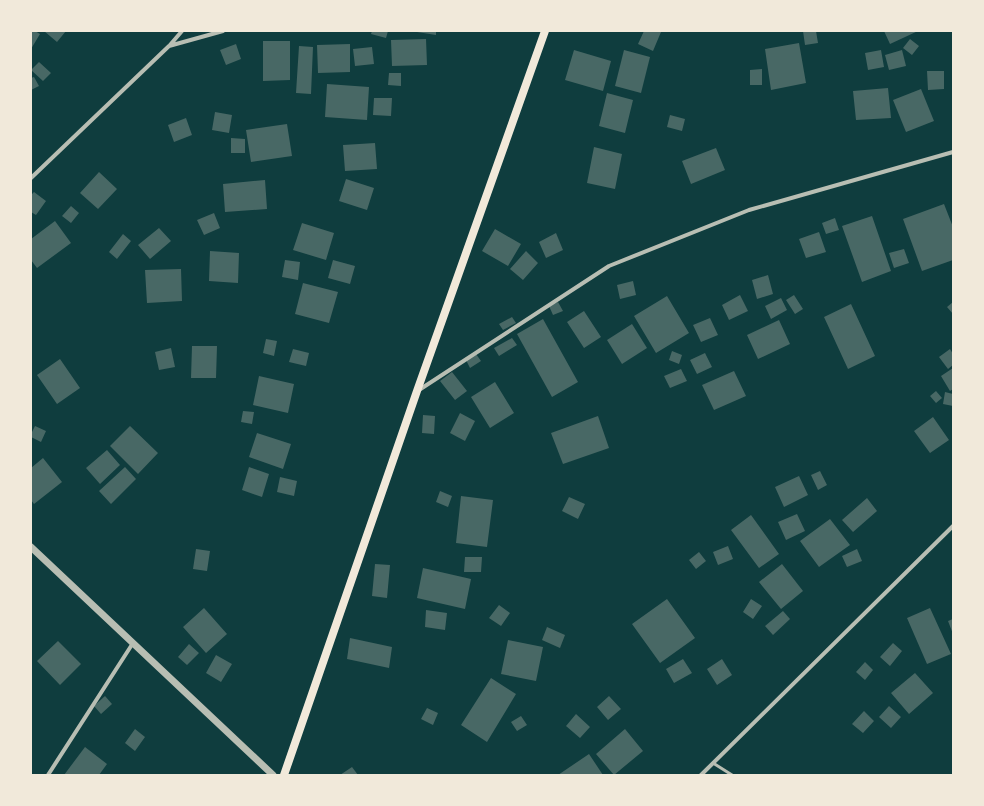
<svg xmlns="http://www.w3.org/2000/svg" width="984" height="806" viewBox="0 0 984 806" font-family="'Playfair Display',serif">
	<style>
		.building { fill: #486865 }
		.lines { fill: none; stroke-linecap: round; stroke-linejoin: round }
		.service { stroke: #b8beb3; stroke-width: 3 }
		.minor { stroke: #b8beb3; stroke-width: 4 }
		.tertiary { stroke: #b8beb3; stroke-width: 7 }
		.secondary { stroke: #f1e9da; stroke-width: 8 }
	</style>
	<rect width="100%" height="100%" fill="#0f3d3e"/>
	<!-- building -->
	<path class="building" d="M 31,31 L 35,31 L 40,34 L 31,49 Z
		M 44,31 L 66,31 L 57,42 Z
		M 372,31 L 388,31 L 386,38 L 371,34 Z
		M 417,31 L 436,31 L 436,35 L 417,32 Z
		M 644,31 L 659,31 L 661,32 L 653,51 L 638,44 Z
		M 803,31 L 816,31 L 818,43 L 805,45 Z
		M 884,31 L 918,31 L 890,44 Z
		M 426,39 L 427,65 L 392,66 L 391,40 Z
		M 910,39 L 919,46 L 912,55 L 903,48 Z
		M 263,41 L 290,41 L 290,80 L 263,81 Z
		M 799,43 L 806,83 L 771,90 L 765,49 Z
		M 236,44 L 241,59 L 226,65 L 220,50 Z
		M 350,44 L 350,72 L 318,73 L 317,45 Z
		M 299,46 L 313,47 L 311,94 L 296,93 Z
		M 372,47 L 374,64 L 355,66 L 353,49 Z
		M 574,50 L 611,61 L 603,91 L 565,80 Z
		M 624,50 L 650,57 L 641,93 L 615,86 Z
		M 881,50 L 884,67 L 868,70 L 865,53 Z
		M 902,50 L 906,66 L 889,70 L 885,55 Z
		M 39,62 L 51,73 L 43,81 L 31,70 Z
		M 762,69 L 762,85 L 750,85 L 750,70 Z
		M 927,71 L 944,71 L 944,89 L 928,90 Z
		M 389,73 L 401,73 L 401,86 L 388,85 Z
		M 34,77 L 39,86 L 31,90 L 31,78 Z
		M 327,84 L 369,87 L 367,120 L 325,117 Z
		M 888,88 L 891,118 L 856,120 L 853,91 Z
		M 921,89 L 934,121 L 906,132 L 893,100 Z
		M 607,93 L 633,100 L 625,133 L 599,126 Z
		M 374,98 L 392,98 L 391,116 L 373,115 Z
		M 215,112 L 232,115 L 229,133 L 212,130 Z
		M 670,115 L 685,119 L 682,131 L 667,127 Z
		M 186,118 L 192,135 L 174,142 L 168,125 Z
		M 287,124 L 292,156 L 251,162 L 246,130 Z
		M 231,138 L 245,139 L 245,153 L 231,153 Z
		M 375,143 L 377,169 L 345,171 L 343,145 Z
		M 594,147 L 622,154 L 615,189 L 587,183 Z
		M 716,148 L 725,170 L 691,184 L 682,161 Z
		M 99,172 L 117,189 L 98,209 L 80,193 Z
		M 346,179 L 374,188 L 367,210 L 339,201 Z
		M 265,180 L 267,209 L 225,212 L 223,184 Z
		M 34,192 L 46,201 L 36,215 L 31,212 L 31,195 Z
		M 944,204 L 953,227 L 953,260 L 922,271 L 903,219 Z
		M 71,206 L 79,213 L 71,223 L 62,216 Z
		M 214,213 L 220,228 L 204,235 L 197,220 Z
		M 872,216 L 891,271 L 862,282 L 842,226 Z
		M 835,218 L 839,230 L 826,234 L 822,223 Z
		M 55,221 L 71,243 L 37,268 L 31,260 L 31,239 Z
		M 302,223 L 334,233 L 326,260 L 293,250 Z
		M 159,228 L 171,241 L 150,259 L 138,245 Z
		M 495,229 L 521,244 L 508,266 L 482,251 Z
		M 819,232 L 826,252 L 806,258 L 799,239 Z
		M 556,233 L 563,250 L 546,258 L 539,242 Z
		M 123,234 L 131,241 L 117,259 L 109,252 Z
		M 904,249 L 909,263 L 894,268 L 889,253 Z
		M 210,251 L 239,253 L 238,283 L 209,281 Z
		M 526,251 L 538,263 L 523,280 L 510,269 Z
		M 285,260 L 300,262 L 298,280 L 282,277 Z
		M 333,260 L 355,266 L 350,284 L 328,278 Z
		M 181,269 L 182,301 L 147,303 L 145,270 Z
		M 768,275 L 773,294 L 757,299 L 752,280 Z
		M 633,281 L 636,295 L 620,299 L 617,285 Z
		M 303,283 L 338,292 L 329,323 L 295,314 Z
		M 740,295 L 748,311 L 729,320 L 722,305 Z
		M 794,295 L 803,309 L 795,314 L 786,300 Z
		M 667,296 L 689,333 L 656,353 L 634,316 Z
		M 781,298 L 787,310 L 771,319 L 765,306 Z
		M 558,302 L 563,311 L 553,315 L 549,306 Z
		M 953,302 L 953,314 L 947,307 Z
		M 851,304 L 875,356 L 848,369 L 824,317 Z
		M 584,311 L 601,337 L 584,348 L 567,322 Z
		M 512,317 L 516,323 L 503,330 L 499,324 Z
		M 710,318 L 718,335 L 701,342 L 693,325 Z
		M 543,319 L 578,382 L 552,397 L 517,334 Z
		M 779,320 L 790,344 L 758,359 L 747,335 Z
		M 632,324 L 647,348 L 622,364 L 607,340 Z
		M 512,338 L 517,345 L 499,356 L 494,348 Z
		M 266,339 L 277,341 L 274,356 L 263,353 Z
		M 192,346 L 217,346 L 216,378 L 191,378 Z
		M 171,348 L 175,367 L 159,370 L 155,352 Z
		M 293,349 L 309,353 L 306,366 L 289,362 Z
		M 950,349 L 953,354 L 953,365 L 948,369 L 939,357 Z
		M 672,351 L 682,355 L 679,364 L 669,360 Z
		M 705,353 L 712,367 L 697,374 L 690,360 Z
		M 476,354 L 481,361 L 470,368 L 466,360 Z
		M 60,359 L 80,388 L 57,404 L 37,375 Z
		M 953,368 L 953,389 L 950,391 L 941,376 Z
		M 681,369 L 687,381 L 670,388 L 664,376 Z
		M 734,371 L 746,396 L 714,410 L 702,385 Z
		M 452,372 L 467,391 L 455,400 L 440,381 Z
		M 259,376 L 294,384 L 288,413 L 253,405 Z
		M 495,382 L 514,413 L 490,428 L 471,397 Z
		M 936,391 L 942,398 L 936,403 L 930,396 Z
		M 945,392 L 953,394 L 953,406 L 943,404 Z
		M 243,411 L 254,412 L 252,424 L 241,422 Z
		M 460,413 L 475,421 L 465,441 L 450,433 Z
		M 423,415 L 435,416 L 434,434 L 422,433 Z
		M 598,416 L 609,448 L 563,464 L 551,433 Z
		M 933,417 L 949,440 L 930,453 L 914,431 Z
		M 35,426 L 46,431 L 41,442 L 31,437 L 31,434 Z
		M 130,426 L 158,453 L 138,474 L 110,446 Z
		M 257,433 L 291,444 L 283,469 L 249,457 Z
		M 107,450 L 120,465 L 100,484 L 86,468 Z
		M 43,458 L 62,482 L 34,504 L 31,500 L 31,468 Z
		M 125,467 L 136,479 L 111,504 L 99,491 Z
		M 249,467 L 269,474 L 262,497 L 242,490 Z
		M 820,471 L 827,485 L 818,490 L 811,475 Z
		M 799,476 L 808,495 L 784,507 L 775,487 Z
		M 280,477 L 297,481 L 294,496 L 277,492 Z
		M 440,491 L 452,496 L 448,507 L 436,502 Z
		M 461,496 L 493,500 L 487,547 L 456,543 Z
		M 569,497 L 585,504 L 578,519 L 562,511 Z
		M 867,498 L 877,511 L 853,532 L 842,520 Z
		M 797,514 L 805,531 L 786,540 L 778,522 Z
		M 751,515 L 779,554 L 759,568 L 731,530 Z
		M 830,519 L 850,545 L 819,567 L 800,541 Z
		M 728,546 L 733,559 L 718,565 L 713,552 Z
		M 196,549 L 210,551 L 207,571 L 193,569 Z
		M 857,549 L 862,561 L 847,567 L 842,556 Z
		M 699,552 L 706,561 L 696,569 L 689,560 Z
		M 465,557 L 482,557 L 481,572 L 464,572 Z
		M 375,564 L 390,565 L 387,598 L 372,596 Z
		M 782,564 L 803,591 L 781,609 L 759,582 Z
		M 423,568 L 471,579 L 465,609 L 417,598 Z
		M 667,599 L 695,638 L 660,663 L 632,624 Z
		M 751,599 L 762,606 L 753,619 L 743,612 Z
		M 499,605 L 510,613 L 501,626 L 489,618 Z
		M 204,608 L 227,634 L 206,653 L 183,627 Z
		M 930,608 L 951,654 L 927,664 L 907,618 Z
		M 426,610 L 447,613 L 445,630 L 425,627 Z
		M 783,611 L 790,619 L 773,635 L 765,626 Z
		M 953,619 L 953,634 L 948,621 Z
		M 547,627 L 565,635 L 560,648 L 542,640 Z
		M 350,638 L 392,647 L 389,668 L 347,659 Z
		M 508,640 L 543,647 L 536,681 L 501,674 Z
		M 58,641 L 81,664 L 60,685 L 37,661 Z
		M 893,643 L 902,651 L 890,666 L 880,657 Z
		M 189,644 L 199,653 L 187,665 L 178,657 Z
		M 216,655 L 232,664 L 221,682 L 206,673 Z
		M 683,659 L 692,673 L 674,683 L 666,669 Z
		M 722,659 L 732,675 L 717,685 L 707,669 Z
		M 865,662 L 873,670 L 865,680 L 856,672 Z
		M 915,673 L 933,693 L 909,714 L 891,693 Z
		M 491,678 L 516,694 L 487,742 L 461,725 Z
		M 105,696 L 112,704 L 101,714 L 94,706 Z
		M 609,696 L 621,709 L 608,720 L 597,707 Z
		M 889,706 L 901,717 L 891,728 L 879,717 Z
		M 427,708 L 438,713 L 433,725 L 421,719 Z
		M 864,711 L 874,721 L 863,733 L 852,724 Z
		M 576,714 L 590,727 L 580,738 L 566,726 Z
		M 521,716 L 527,725 L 517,731 L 511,722 Z
		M 135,729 L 145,737 L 135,751 L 125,743 Z
		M 625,729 L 643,751 L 614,775 L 596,754 Z
		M 85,747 L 107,764 L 99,775 L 64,775 Z
		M 589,754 L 603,775 L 558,775 Z
		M 352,767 L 358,775 L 340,775 Z"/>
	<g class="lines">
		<!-- service -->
		<path class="service" d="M 713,763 L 732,775"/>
		<!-- minor -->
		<path class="minor" d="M 170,45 L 182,31
			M 31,178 L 169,46 L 223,31
			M 419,390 L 609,266 L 749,210 L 953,152
			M 48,775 L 133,643
			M 701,775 L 953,526"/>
		<!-- tertiary -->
		<path class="tertiary" d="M 31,547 L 273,775"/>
		<!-- secondary -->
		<path class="secondary" d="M 284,775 L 417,391 L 545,31"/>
	</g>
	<!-- border -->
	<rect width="984" height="806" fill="none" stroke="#f1e9da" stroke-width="64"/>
</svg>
